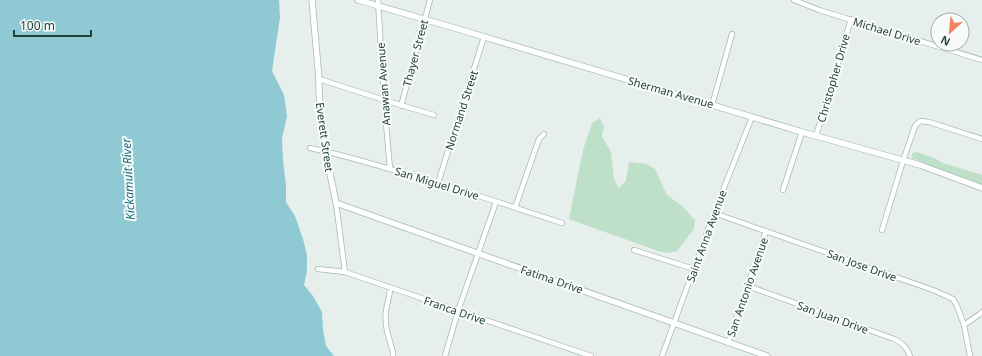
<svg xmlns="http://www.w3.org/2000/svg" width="982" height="356" viewBox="0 0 982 356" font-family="'Noto Sans',sans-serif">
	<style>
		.green { fill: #bfe0c8 }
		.water { fill: #8ec9d4 }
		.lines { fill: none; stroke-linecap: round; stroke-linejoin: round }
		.minor-casing { stroke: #a8b8b2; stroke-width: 6 }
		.tertiary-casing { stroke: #a8b8b2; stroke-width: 7 }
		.minor { stroke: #fff; stroke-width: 4.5 }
		.tertiary { stroke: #fff; stroke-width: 5.5 }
		.labels { text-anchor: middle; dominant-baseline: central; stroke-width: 4; stroke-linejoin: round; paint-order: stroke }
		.street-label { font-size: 11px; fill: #24423a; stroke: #f7fbf9 }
		.water-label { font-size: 12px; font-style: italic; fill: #1c6f80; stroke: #f7fbf9 }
	</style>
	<rect width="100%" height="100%" fill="#e6efeb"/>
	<!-- green -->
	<path class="green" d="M 600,118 L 604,127 L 602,136 L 611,152 L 614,179 L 619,188 L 626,181 L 629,162 L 647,164 L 655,169 L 667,195 L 682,206 L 695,220 L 694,229 L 677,251 L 668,253 L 658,251 L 569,219 L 583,150 L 592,123 Z
		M 917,152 L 934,158 L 943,163 L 982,175 L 982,185 L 935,168 L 912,158 L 912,153 Z"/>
	<!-- water -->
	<path class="water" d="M 0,0 L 279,0 L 280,17 L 272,71 L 284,95 L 287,116 L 282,138 L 283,161 L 286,185 L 286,202 L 295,216 L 303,239 L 307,255 L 307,271 L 304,285 L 313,296 L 322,312 L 323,330 L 326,346 L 334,356 L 0,356 Z"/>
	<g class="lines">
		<!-- minor casing -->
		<g class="minor-casing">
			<path id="minor" d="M 378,0 L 384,100 L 390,169
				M 794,0 L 819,10 L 982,60
				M 319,79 L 384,100 L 434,115
				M 712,105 L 732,34
				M 401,106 L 430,0
				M 816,136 L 851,19
				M 310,148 C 344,155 377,165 410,175 C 461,190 511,206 562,223
				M 438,183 L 484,37
				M 783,190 L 802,132
				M 336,203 L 345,272
				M 515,208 L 539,139 L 544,134
				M 714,213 L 933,290 L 953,299 L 957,306 L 964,325 L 970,356
				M 882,230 L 903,161 L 915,126 L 920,121 L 929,122 L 982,139
				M 634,250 L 694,269
				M 318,269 L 345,272 L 591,356
				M 748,286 L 894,339 C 903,344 906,346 910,356
				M 390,288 C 390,296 387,303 386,311 C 384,325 389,338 393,352 L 393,356
				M 964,325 L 980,314 L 982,312
				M 728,343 L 766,231
				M 445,356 L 458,311 L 496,202
				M 662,356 L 714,213 L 752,117"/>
		</g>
		<!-- tertiary casing -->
		<g class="tertiary-casing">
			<path id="tertiary" d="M 312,0 L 319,79 L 319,92 L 323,139 L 336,203 L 767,356
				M 358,0 L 458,29 L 712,105 L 802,132 L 920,165 L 982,188"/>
		</g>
		<!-- minor -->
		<use href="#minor" class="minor"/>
		<!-- tertiary -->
		<use href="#tertiary" class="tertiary"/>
	</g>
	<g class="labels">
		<!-- street labels -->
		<g class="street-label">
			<text transform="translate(887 31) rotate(17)">Michael Drive</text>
			<text transform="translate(415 53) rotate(-75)">Thayer Street</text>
			<text transform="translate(833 78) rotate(-74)">Christopher Drive</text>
			<text transform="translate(383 84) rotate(-94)">Anawan Avenue</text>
			<text transform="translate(671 92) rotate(16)">Sherman Avenue</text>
			<text transform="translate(461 110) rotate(-72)">Normand Street</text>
			<text transform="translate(325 137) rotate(82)">Everett Street</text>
			<text transform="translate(437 183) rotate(17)">San Miguel Drive</text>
			<text transform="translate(706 236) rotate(-70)">Saint Anna Avenue</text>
			<text transform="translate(862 265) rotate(20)">San Jose Drive</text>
			<text transform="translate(552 279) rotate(19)">Fatima Drive</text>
			<text transform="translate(747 287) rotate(-71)">San Antonio Avenue</text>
			<text transform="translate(455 310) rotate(19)">Franca Drive</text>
			<text transform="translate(833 317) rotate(20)">San Juan Drive</text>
		</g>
		<!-- water labels -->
		<g class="water-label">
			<text transform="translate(128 179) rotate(-93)">Kickamuit River</text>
		</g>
	</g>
	<!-- north arrow -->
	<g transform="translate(950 32) rotate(207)"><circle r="19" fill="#f7fbf9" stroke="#a3b1ad"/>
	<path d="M0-3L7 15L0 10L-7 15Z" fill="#f4845f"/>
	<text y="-6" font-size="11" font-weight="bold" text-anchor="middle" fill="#24423a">N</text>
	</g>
	<!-- scale -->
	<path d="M14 30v6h77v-6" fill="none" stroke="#24423a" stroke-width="2"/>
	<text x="20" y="30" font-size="12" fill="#24423a" stroke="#f7fbf9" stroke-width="3" paint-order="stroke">100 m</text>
</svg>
